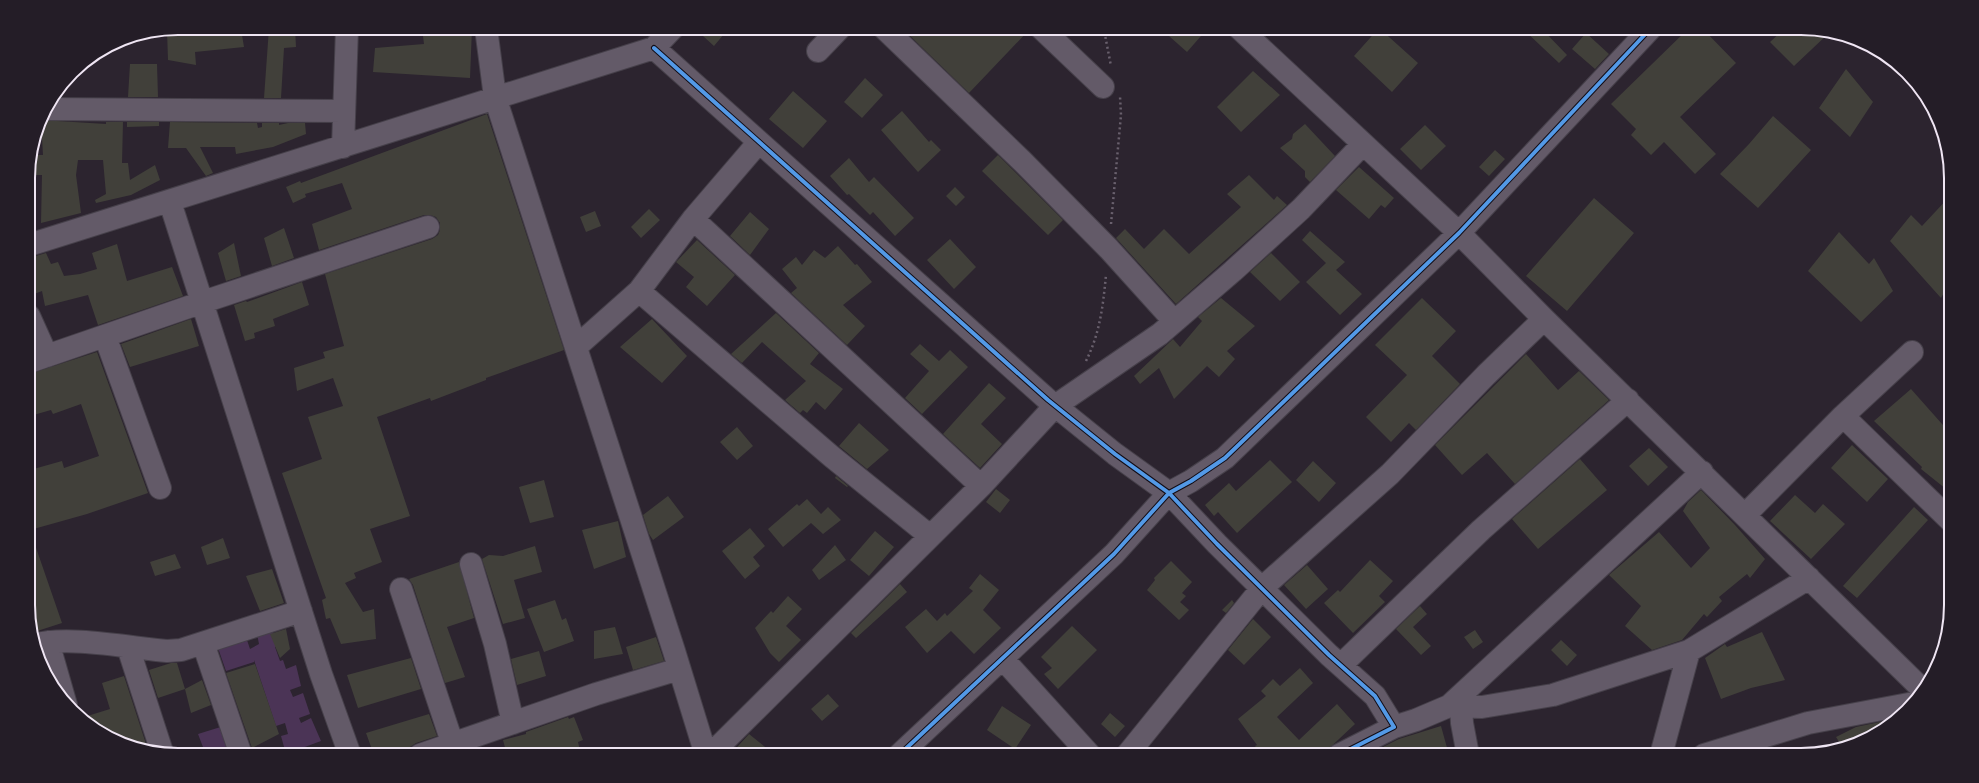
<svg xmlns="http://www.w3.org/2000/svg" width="1979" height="783" viewBox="0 0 1979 783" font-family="'Times New Roman',serif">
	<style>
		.green { fill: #4b3456 }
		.building { fill: #41403a }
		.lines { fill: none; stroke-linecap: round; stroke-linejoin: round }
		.minor-casing { stroke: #46404a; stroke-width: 24 }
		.path { stroke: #69606d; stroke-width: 2.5; stroke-dasharray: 2 3; stroke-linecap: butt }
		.minor { stroke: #635a68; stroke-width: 22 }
		.cycleway-casing { stroke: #120c15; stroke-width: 6 }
		.cycleway { stroke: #5399e6; stroke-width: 4 }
		.rim { fill: none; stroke: #efe5f3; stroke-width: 2 }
	</style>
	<rect width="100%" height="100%" fill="#2c242f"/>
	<!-- green -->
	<path class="green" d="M 271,629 L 278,646 L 275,647 L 280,661 L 283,660 L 286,669 L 296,665 L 301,686 L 290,690 L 293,697 L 303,693 L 310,714 L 299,718 L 301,723 L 311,718 L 321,741 L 286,754 L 281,736 L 288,734 L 285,723 L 276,726 L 254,660 L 254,662 L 226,671 L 218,648 L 246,637 L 250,649 L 259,644 L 257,634 Z
		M 227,725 L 230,753 L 224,755 L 206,755 L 198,734 Z"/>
	<!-- building -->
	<path class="building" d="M 178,28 L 241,29 L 244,47 L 195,52 L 196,65 L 168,60 L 167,30 Z
		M 269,28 L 295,28 L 296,47 L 284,48 L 281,98 L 264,98 Z
		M 422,28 L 472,28 L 470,78 L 373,72 L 375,48 L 424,44 Z
		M 709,28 L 729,28 L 714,46 L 703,36 Z
		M 902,28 L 1029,28 L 1029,30 L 969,93 Z
		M 1160,28 L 1208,28 L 1187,52 Z
		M 1379,28 L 1418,63 L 1392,92 L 1354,56 Z
		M 1522,28 L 1541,28 L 1567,55 L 1559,63 Z
		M 1689,28 L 1702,28 L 1736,63 L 1680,117 L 1716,154 L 1695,174 L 1664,142 L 1651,155 L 1631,135 L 1636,129 L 1611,104 Z
		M 1785,28 L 1801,28 L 1829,33 L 1794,66 L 1770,42 Z
		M 1586,33 L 1609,54 L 1595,69 L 1572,49 Z
		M 130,64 L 157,64 L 158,97 L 128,97 Z
		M 1846,69 L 1873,102 L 1850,137 L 1819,108 Z
		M 1253,71 L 1280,95 L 1241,132 L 1217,107 Z
		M 865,78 L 883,95 L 862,118 L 844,102 Z
		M 793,91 L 827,121 L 803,148 L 769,119 Z
		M 902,111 L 929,142 L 931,140 L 941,150 L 918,172 L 881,130 Z
		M 487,114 L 564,350 L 486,378 L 486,380 L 431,401 L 430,398 L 377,417 L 410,516 L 370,529 L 382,562 L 354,573 L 356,578 L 345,583 L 363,612 L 374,609 L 376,639 L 341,644 L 330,618 L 326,619 L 322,600 L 326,598 L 282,473 L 322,459 L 308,417 L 343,406 L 333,378 L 297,391 L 294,368 L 325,358 L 323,352 L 344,346 L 325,274 L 432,239 L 438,235 L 440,230 L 440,223 L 436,217 L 430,215 L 424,215 L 319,250 L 312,224 L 352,209 L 342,183 L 305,194 L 306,197 L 293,203 L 286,187 L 300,181 L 301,183 Z
		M 1773,116 L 1811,150 L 1758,208 L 1720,174 L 1749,144 Z
		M 41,120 L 106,124 L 106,122 L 123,122 L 122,163 L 128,163 L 130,180 L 155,165 L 160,180 L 131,195 L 96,203 L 95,200 L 106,194 L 103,160 L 78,160 L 76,175 L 81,213 L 41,223 L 42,175 L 36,175 L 34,155 L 43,155 Z
		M 127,122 L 159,122 L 159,126 L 127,127 Z
		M 170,122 L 257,123 L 258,128 L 262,127 L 262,123 L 279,123 L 279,125 L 288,123 L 305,123 L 306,134 L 273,147 L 236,154 L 235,147 L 200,147 L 213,173 L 206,176 L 186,148 L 168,148 Z
		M 1305,124 L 1335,156 L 1310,182 L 1305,177 L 1305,171 L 1280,148 L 1292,139 L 1293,134 Z
		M 1425,125 L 1446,146 L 1421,170 L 1400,149 Z
		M 1495,150 L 1505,159 L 1489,176 L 1479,167 Z
		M 998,155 L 1063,220 L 1048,235 L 982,171 Z
		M 849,158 L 869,182 L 874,177 L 914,218 L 895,236 L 873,212 L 870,215 L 849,194 L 847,195 L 830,176 Z
		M 1359,167 L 1394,198 L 1385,208 L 1381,205 L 1369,219 L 1336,190 Z
		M 1249,175 L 1274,200 L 1277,196 L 1287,205 L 1176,304 L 1116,238 L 1125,229 L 1144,249 L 1164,229 L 1189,254 L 1241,207 L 1227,194 Z
		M 955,187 L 965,197 L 956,206 L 946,196 Z
		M 1950,196 L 1950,282 L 1941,298 L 1890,241 L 1911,215 L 1922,226 Z
		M 1594,198 L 1634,233 L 1567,311 L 1526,276 Z
		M 649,209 L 660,220 L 641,238 L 631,227 Z
		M 595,211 L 601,226 L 586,232 L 580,217 Z
		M 750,212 L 769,229 L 750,255 L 730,236 Z
		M 284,228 L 294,258 L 272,266 L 264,238 Z
		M 1310,231 L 1345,262 L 1336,270 L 1362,294 L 1340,315 L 1306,282 L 1326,263 L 1302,240 Z
		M 1839,232 L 1869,264 L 1874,258 L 1893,291 L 1861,322 L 1808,271 Z
		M 950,239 L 976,267 L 954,289 L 927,260 Z
		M 697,240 L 735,275 L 707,306 L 686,287 L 694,277 L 676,262 Z
		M 234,243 L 241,276 L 226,281 L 218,253 Z
		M 117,244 L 127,281 L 172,267 L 183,296 L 98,325 L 88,295 L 45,306 L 42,291 L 29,296 L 29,258 L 46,253 L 51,264 L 58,262 L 64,276 L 80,274 L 97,269 L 92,253 Z
		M 838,246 L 855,265 L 857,264 L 872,282 L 843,305 L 865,326 L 847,345 L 791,293 L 797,288 L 782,269 L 796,257 L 802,265 L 814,250 L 825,258 Z
		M 1271,253 L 1300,282 L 1280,301 L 1250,272 Z
		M 302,282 L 309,305 L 273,319 L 275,326 L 254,333 L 255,338 L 245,341 L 234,305 L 246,301 L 247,302 Z
		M 1221,298 L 1255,326 L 1227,351 L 1235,359 L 1219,377 L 1207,366 L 1174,399 L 1159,368 L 1140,384 L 1134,376 L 1173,339 L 1180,347 L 1202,321 L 1198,317 Z
		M 1422,298 L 1456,331 L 1432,356 L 1460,384 L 1416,430 L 1409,423 L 1391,442 L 1366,417 L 1407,375 L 1375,345 Z
		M 776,313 L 819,353 L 810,364 L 843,389 L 825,410 L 816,402 L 807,413 L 803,410 L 800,413 L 785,400 L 806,381 L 762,342 L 742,363 L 731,354 Z
		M 191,319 L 199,346 L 130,367 L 121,344 Z
		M 652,319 L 687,356 L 662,383 L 620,347 Z
		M 920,344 L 939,361 L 950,350 L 968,367 L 922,414 L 905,398 L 929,371 L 910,354 Z
		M 97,352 L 148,493 L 87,514 L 30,530 L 30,470 L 62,461 L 64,468 L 99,456 L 81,404 L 53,414 L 51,410 L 30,416 L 29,374 Z
		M 1526,354 L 1558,390 L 1579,371 L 1609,400 L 1515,484 L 1487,453 L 1462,475 L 1435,445 Z
		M 989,383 L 1006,398 L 981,424 L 1002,444 L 980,468 L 943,434 Z
		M 1911,389 L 1950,433 L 1951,493 L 1921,469 L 1922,467 L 1874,421 Z
		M 859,423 L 889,450 L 867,469 L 839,446 Z
		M 737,427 L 753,446 L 737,460 L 720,442 Z
		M 1852,445 L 1888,479 L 1867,502 L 1831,468 Z
		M 1649,448 L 1668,467 L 1648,486 L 1629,466 Z
		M 1580,459 L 1607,490 L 1538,549 L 1512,519 Z
		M 1270,460 L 1292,482 L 1237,533 L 1218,512 L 1214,516 L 1205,505 L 1229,483 L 1236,491 Z
		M 1313,461 L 1336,483 L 1319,502 L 1296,480 Z
		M 836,476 L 848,486 L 847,487 L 835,478 Z
		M 544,480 L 554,517 L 530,523 L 519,487 Z
		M 996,489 L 1010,500 L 1000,513 L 986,502 Z
		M 1701,490 L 1735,525 L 1765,559 L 1750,578 L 1747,574 L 1719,597 L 1722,601 L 1707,617 L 1704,614 L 1682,640 L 1652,650 L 1625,626 L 1641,606 L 1609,575 L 1659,532 L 1691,568 L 1710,548 L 1683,511 L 1688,502 Z
		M 1795,495 L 1815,513 L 1823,504 L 1845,524 L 1811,559 L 1770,521 Z
		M 668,496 L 684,517 L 653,540 L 649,534 L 643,515 Z
		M 807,499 L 821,514 L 828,507 L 841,520 L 823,534 L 811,523 L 783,547 L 768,529 L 797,504 L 799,506 Z
		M 1914,507 L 1928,520 L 1857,598 L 1843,586 Z
		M 618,521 L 626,557 L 594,569 L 582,530 Z
		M 750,528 L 765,546 L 753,557 L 760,566 L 745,579 L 722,551 Z
		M 875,531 L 894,547 L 869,576 L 850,560 Z
		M 223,538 L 230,558 L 207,565 L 201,547 Z
		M 30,539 L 33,539 L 62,623 L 31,633 Z
		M 835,545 L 846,560 L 819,580 L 812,570 Z
		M 535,546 L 542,572 L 514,580 L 525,618 L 503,624 L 482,559 L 489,555 L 503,556 Z
		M 175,554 L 181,568 L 155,576 L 150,562 Z
		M 1370,560 L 1393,581 L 1379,596 L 1385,602 L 1353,633 L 1324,603 L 1338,590 L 1340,592 Z
		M 1171,561 L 1192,582 L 1182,593 L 1186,596 L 1180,602 L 1189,610 L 1179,620 L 1147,590 L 1155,580 L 1154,578 Z
		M 459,562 L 474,618 L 447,627 L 465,677 L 445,683 L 413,585 L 409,579 Z
		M 1307,565 L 1328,589 L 1306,609 L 1284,585 Z
		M 272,569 L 284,603 L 260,611 L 246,576 Z
		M 980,574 L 999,590 L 983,610 L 1001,628 L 974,654 L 951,631 L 927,653 L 905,627 L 926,609 L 937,621 L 945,613 L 947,616 L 973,591 L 969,588 Z
		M 900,584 L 907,592 L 856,638 L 851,633 Z
		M 788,596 L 802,609 L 786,626 L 801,640 L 779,662 L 770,653 L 755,628 L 771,611 L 773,613 Z
		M 555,600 L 562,620 L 566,618 L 574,641 L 544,652 L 527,609 Z
		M 1232,600 L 1234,603 L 1226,613 L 1222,610 Z
		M 1420,606 L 1427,614 L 1413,627 L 1431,646 L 1421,655 L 1396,629 Z
		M 1253,619 L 1271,637 L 1244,665 L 1228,650 Z
		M 1072,626 L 1097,650 L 1058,689 L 1044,674 L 1052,668 L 1041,657 Z
		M 615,627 L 623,654 L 594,659 L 594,631 Z
		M 286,629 L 290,649 L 280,658 L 270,634 Z
		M 1475,630 L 1483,642 L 1473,649 L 1464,637 Z
		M 1762,632 L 1785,680 L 1751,688 L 1721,699 L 1705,658 L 1725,644 L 1727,647 Z
		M 656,637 L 664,661 L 633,670 L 626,647 Z
		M 1561,640 L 1577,655 L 1567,666 L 1551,650 Z
		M 539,651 L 546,676 L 517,685 L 511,659 Z
		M 411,658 L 421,689 L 358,708 L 347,675 Z
		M 171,663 L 177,663 L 185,689 L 158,698 L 149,670 Z
		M 255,664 L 279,734 L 252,748 L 226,673 Z
		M 1300,668 L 1313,683 L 1277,717 L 1299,740 L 1337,704 L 1355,724 L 1322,755 L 1261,755 L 1255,746 L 1257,745 L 1238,719 L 1266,696 L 1261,691 L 1273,679 L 1280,686 Z
		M 124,676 L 148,750 L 129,747 L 94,730 L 81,718 L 110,709 L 102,683 Z
		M 202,680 L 211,705 L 191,713 L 185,689 Z
		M 828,694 L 839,706 L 822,721 L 811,709 Z
		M 1002,706 L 1031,725 L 1015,749 L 987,730 Z
		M 1110,713 L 1125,726 L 1115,737 L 1101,724 Z
		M 429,714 L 437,736 L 416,743 L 410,747 L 408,755 L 374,755 L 366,733 Z
		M 568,717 L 569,719 L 574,717 L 583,740 L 578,742 L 581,755 L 507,755 L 503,740 L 526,734 L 526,732 Z
		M 1894,719 L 1895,721 L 1892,724 L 1850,747 L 1843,748 L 1836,737 L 1856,727 Z
		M 1441,726 L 1449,755 L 1367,755 L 1399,739 Z
		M 749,734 L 775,755 L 730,755 Z"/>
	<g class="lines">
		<!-- minor casing -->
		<g class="minor-casing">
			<path id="minor" d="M 486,28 L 495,97 L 674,651 L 706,755
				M 884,28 L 1022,161 L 1109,249 L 1174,321
				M 1041,28 L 1103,87
				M 1239,28 L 1459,233 L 1544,319 L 1923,690
				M 654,48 L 1048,400 L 1115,454 L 1169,493 L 1217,544 L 1329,655 L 1375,696 L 1394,727 L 1339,755
				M 818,51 L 840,28
				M 45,109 L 344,111
				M 343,147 L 347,28
				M 170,202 L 321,674 L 350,755
				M 693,219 L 981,486
				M 29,245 L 654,48 L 673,28
				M 639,291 L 693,219 L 759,142
				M 29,316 L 47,356
				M 105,336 L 160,488
				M 576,347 L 639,291 L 831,456 L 930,536
				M 29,362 L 203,302 L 428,227
				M 1843,416 L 1951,521
				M 1745,515 L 1843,416 L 1912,352
				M 471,564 L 495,644 L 513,723
				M 401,589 L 453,745
				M 48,642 L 66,705
				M 203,643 L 241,755
				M 34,645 C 67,635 131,648 167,651 L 181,650 L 301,611
				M 128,647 L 162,752
				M 1003,659 L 1090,755
				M 1341,665 L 1481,530 L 1628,400
				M 1449,706 L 1702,472
				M 1461,706 L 1462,723 L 1468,755
				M 1394,727 L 1416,720 L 1449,706 L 1482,707 L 1553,695 L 1689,651 L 1809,578
				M 420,755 L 596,694 L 679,669
				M 710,755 L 981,486 L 1055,406 L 1160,334 L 1233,271 L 1301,209 L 1363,144
				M 899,755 L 1114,554 L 1169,493 L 1191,481 L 1225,458 L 1459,233 L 1651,28
				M 1127,755 L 1262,588 L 1390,474 L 1486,375 L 1544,319
				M 1661,755 L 1689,651
				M 1704,755 L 1808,723 L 1914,703"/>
		</g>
		<!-- path -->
		<path class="path" d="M 1109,28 L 1105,35 L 1111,66
			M 1111,224 L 1121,115 L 1120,96
			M 1086,361 C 1100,333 1103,306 1106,275"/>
		<!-- minor -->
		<use href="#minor" class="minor"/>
		<!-- cycleway casing -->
		<g class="cycleway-casing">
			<path id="cycleway" d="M 654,48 L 1048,400 L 1115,454 L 1169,493 L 1217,544 L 1329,655 L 1375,696 L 1394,727 L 1339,755
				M 899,755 L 1114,554 L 1169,493 L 1191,481 L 1225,458 L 1459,233 L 1651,28"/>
		</g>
		<!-- cycleway -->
		<use href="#cycleway" class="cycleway"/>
	</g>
	<!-- crop -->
	<path d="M0 0H1979V783H0ZM178 35H1801A143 143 0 0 1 1944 178V605A143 143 0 0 1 1801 748H178A143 143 0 0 1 35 605V178A143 143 0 0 1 178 35Z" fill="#241d27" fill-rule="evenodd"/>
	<path class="rim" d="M178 35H1801A143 143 0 0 1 1944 178V605A143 143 0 0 1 1801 748H178A143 143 0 0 1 35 605V178A143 143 0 0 1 178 35Z"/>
</svg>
